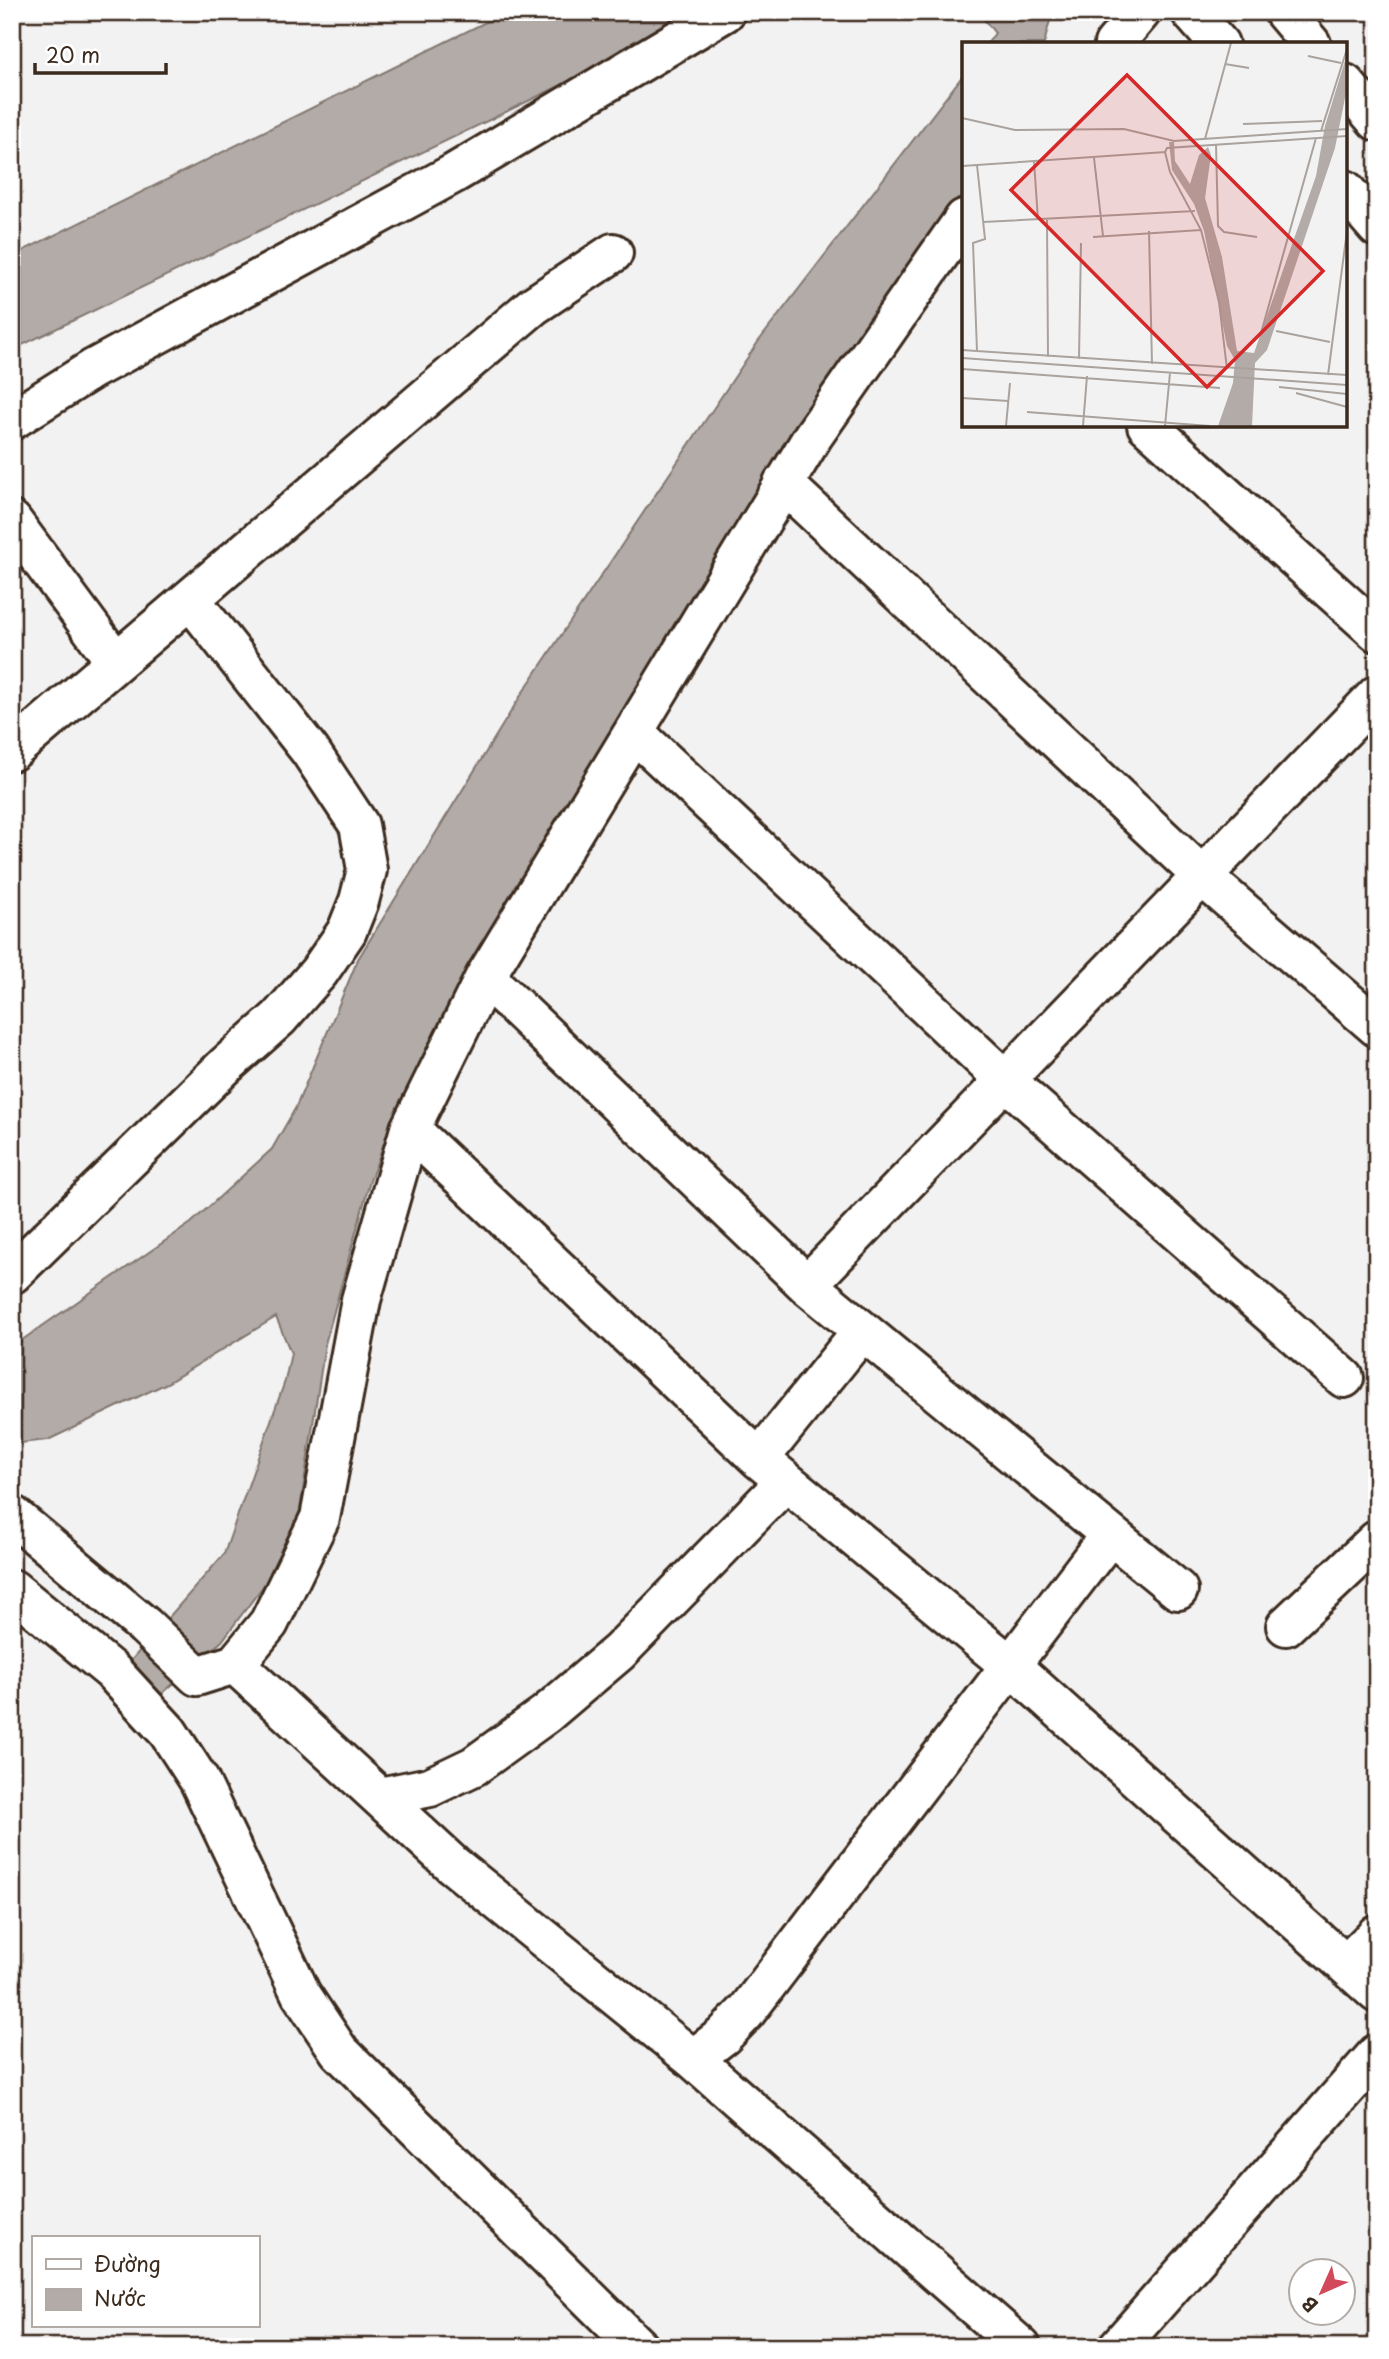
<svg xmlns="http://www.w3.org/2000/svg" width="1389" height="2359" viewBox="0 0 1389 2359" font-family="'Playpen Sans',sans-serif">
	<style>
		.water { fill: #b2aba7; stroke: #827770; stroke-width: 2 }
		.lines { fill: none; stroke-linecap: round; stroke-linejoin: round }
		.minor-casing { stroke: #3b2a1e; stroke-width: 44 }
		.highway-casing { stroke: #3b2a1e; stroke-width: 44 }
		.minor { stroke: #fff; stroke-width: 38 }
		.highway { stroke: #fff; stroke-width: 38 }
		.inset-road { fill: none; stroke: #a9a29d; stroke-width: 2 }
		.view { fill: #d62828; fill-opacity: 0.15; stroke: #d62828; stroke-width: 3.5 }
		.inset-edge { fill: none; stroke: #3b2a1e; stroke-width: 3.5 }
	</style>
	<rect width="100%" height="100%" fill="#f3f2f2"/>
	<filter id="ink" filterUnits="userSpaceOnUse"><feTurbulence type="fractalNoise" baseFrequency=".0143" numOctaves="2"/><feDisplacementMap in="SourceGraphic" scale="14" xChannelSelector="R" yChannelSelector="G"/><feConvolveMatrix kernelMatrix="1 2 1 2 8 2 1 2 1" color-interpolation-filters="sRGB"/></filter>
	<g filter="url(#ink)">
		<!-- water -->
		<path class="water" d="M 506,12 L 713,12 L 12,350 L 12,256 Z
			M 978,12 L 1052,12 L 1044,44 L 987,44 L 995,33 Z
			M 964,74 L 964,202 L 706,577 L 476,954 L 395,1114 L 370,1181 L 325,1344 L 300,1510 L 281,1562 L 222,1641 L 148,1706 L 121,1672 L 224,1554 L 285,1381 L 291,1353 L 276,1317 L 167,1383 L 48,1440 L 12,1444 L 12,1347 L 191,1223 L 272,1149 L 296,1107 L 358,959 L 523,692 L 758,342 Z"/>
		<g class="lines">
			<!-- minor casing -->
			<g class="minor-casing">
				<path id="minor" d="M 1114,44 L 1141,12
					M 964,219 L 813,436 L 485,977 L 410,1129 L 361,1300 L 320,1518 L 269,1623 L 235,1664 L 453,1865 L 693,2059 L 1021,2347
					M 12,420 L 93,369 L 453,174 L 725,12
					M 1147,425 L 1377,632
					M 783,483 L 1202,876 L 1377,1027
					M 12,521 L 116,662
					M 635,733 L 1005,1080 L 1344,1378
					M 12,751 L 533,306 L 613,253
					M 485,977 L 807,1285 L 1178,1590
					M 410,1129 L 759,1459 L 1011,1666 L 1377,1993
					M 12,1274 L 225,1066 L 279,1018 L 319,972 L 347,931 L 359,901 L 367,870 L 359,825 L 310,751 L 190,599
					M 807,1285 L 1377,695
					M 759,1459 L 862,1331
					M 12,1515 L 145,1626 L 197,1676 L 235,1664
					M 12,1589 L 112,1671 L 168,1732 L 199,1780 L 301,1994 L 339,2051 L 638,2347
					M 1286,1626 L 1377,1540
					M 380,1797 L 430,1787 L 474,1766 L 546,1714 L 619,1652 L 786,1481
					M 1346,1965 L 1377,1934
					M 693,2059 L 723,2036 L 746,2012 L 1110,1535
					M 1118,2347 L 1377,2054"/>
			</g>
			<!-- highway casing -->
			<g class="highway-casing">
				<path id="highway" d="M 1191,12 L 1219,44
					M 1284,12 L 1311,44
					M 1345,84 L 1377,121
					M 1345,190 L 1377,227"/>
			</g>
			<!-- minor -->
			<use href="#minor" class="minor"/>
			<!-- highway -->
			<use href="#highway" class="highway"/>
		</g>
	</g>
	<!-- overview -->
	<g transform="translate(962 42)">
		<rect width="385" height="385" fill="#f3f2f2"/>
		<path d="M 385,12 L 385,46 L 373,106 L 305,308 L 293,321 L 290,384 L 256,384 L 271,341 L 273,318 L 265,304 L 242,189 L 232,162 L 210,128 L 207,100 L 212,100 L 213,119 L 228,142 L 237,113 L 246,105 L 249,113 L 243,156 L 260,215 L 275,309 L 292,311 L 354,134 L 363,84 Z" fill="#b2aba7"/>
		<path class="inset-road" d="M 346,14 L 379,21M 263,22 L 287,26M 0,76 L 53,88 L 162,87 L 212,99 L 385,87M 281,82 L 360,79M 359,89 L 385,7M 243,97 L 269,1M 254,102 L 256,184 L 262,190 L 295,195M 203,110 L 205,106 L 385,94M 132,116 L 141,194M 72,119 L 76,178M 15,123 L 23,197 L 11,201 L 15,309M 0,124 L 203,110 L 208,130 L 239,188 L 257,260 L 265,327M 85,178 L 86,315M 21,180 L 233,169M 187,189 L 190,322M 131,195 L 239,188M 314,289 L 368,300M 299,291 L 354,96M 0,308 L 385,333M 0,316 L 385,343M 117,317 L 119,201M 0,327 L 258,346M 366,333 L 385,189M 317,345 L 385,352M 334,351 L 385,365M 0,356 L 46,359M 65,370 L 248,384M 44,384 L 48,341M 121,384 L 125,334M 203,384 L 208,331"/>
		<path class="view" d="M 165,33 L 361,229 L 245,345 L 49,148 Z"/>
		<rect width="385" height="385" class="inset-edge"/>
	</g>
	<!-- margin -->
	<rect width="1389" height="2359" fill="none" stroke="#fff" stroke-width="42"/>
	<rect x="21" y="21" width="1347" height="2317" fill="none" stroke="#3b2a1e" stroke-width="2.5" filter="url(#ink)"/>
	<!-- legend -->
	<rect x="32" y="2236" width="228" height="91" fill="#ffffff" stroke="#b1aaa5" stroke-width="2"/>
	<rect x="46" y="2259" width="35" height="10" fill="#ffffff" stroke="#b1aaa5" stroke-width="2"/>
	<text x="94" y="2272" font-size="21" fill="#3b2a1e">Đường</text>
	<rect x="46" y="2289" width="35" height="21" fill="#b2aba7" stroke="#b1aaa5" stroke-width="2"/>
	<text x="94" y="2306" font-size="21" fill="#3b2a1e">Nước</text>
	<!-- north arrow -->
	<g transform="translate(1322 2292) rotate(225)"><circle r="33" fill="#ffffff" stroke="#b1aaa5" stroke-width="2"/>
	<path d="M0-5L12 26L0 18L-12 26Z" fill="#d1495b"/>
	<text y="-10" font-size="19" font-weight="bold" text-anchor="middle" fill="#3b2a1e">B</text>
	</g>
	<!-- scale -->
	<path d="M35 63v10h131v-10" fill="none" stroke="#3b2a1e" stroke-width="3.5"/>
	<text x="46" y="63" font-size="21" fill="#3b2a1e" stroke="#ffffff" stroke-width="5" paint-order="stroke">20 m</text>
</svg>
